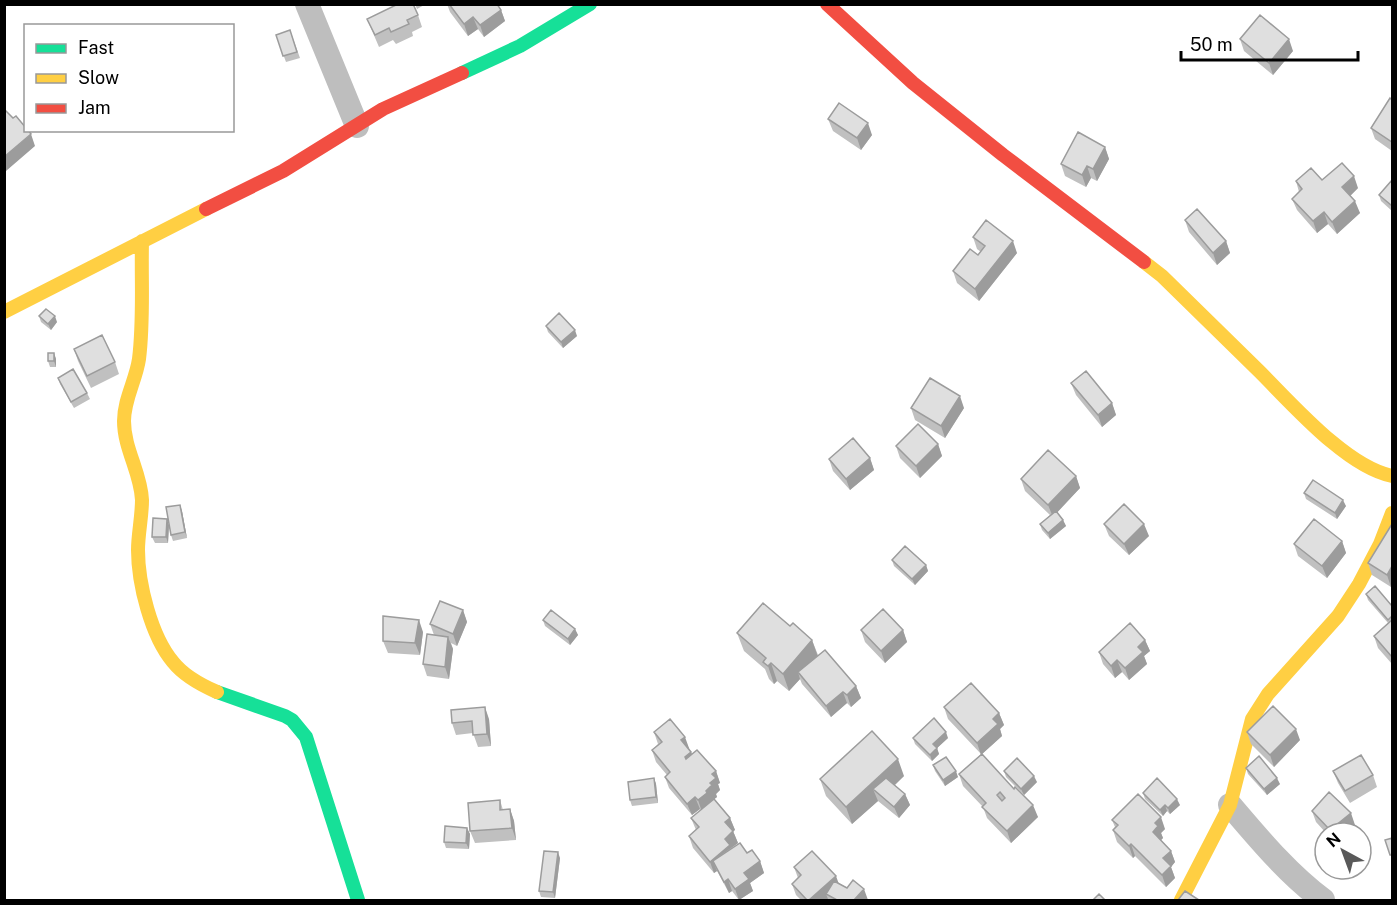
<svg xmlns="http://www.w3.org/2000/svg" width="1397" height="905" viewBox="0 0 1397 905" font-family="'Public Sans',sans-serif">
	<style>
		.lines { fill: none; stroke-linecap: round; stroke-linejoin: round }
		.street { stroke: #bebebe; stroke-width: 24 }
		.fast { stroke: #16e098; stroke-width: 14 }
		.slow { stroke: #ffcf43; stroke-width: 14 }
		.jam { stroke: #f24e42; stroke-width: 14 }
		.wall { fill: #c0c0c0 }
		.shaded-wall { fill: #9c9c9c }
		.building { fill: #dfdfdf; stroke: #9c9c9c; stroke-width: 1.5; fill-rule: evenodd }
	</style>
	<rect width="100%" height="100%" fill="#fff"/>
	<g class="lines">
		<!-- street -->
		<path class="street" d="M 307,4 L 357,126
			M 1230,805 C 1259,839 1288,874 1323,900"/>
		<!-- fast -->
		<path class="fast" d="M 462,73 L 520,46 L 590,4
			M 217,692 L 285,716 L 292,720 L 306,737 L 358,900"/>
		<!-- slow -->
		<path class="slow" d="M 142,241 C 141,280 144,320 139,359 C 136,380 124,399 124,421 C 124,449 141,473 142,500 C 142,517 138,534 138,550 C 138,583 151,636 173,662 C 184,676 201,685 217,692
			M 1144,262 L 1162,276 C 1195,308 1227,340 1260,372 C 1293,405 1347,467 1392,476
			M 4,312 L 206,209
			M 1181,900 L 1230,805 L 1252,719 L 1268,694 L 1338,616 L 1359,584 L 1380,544 L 1392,513"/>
		<!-- jam -->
		<path class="jam" d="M 827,4 L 913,83 L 1003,155 L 1144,262
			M 206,209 L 283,171 L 383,109 L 462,73"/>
	</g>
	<!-- wall -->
	<path class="wall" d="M 415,4 L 426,4 L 417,9 Z
		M 447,4 L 497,4 L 501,10 L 505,21 L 484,37 L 478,29 L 468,36 L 450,12 Z
		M 418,15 L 422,27 L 412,32 L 413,36 L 396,44 L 393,40 L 379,47 L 367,19 Z
		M 290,30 L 300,58 L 286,62 L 276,35 Z
		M 1240,39 L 1293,51 L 1273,75 L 1244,51 Z
		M 1392,100 L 1392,151 L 1375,139 L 1371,128 Z
		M 828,119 L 872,135 L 861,150 L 833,131 Z
		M 1105,147 L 1109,159 L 1097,181 L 1091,178 L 1086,187 L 1065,176 L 1061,164 Z
		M 1392,180 L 1392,211 L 1381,201 L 1379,195 Z
		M 1296,181 L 1358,188 L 1350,196 L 1360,213 L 1337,234 L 1328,224 L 1317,233 L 1297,210 L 1292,199 L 1299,192 Z
		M 1185,220 L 1226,241 L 1230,253 L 1217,265 L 1189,232 Z
		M 973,237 L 1017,253 L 979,301 L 957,283 L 953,271 L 978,255 L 981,252 L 977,249 Z
		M 39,316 L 57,322 L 51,330 L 41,322 Z
		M 546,326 L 577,336 L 563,348 L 548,332 Z
		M 74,349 L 115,362 L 119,374 L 91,388 L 78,361 Z
		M 54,353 L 56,359 L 56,367 L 50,367 L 48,361 Z
		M 58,378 L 87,393 L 90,399 L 74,408 L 60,384 Z
		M 1071,383 L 1112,403 L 1116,415 L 1102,427 L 1076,395 Z
		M 911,408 L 964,408 L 945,438 L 915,420 Z
		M 938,444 L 942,456 L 920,478 L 900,458 L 896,446 Z
		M 870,458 L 874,470 L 850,490 L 833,471 L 829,459 Z
		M 1076,476 L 1080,488 L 1057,512 L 1063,520 L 1066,526 L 1050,539 L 1042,530 L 1040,524 L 1050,515 L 1025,491 L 1021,479 Z
		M 1304,493 L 1346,506 L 1337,519 L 1306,499 Z
		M 180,505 L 182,511 L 187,538 L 173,541 L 171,535 Z
		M 1104,524 L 1149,536 L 1129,555 L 1109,536 Z
		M 1392,524 L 1391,587 L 1372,575 L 1368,563 Z
		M 169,525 L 168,543 L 155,543 L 152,537 Z
		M 1342,541 L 1346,553 L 1327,578 L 1298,556 L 1294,544 Z
		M 892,560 L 926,565 L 928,571 L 915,585 L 894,566 Z
		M 1366,594 L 1392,606 L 1392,664 L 1378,648 L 1374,636 L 1388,623 L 1368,600 Z
		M 463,610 L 467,622 L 457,646 L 451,643 L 453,649 L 449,679 L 427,676 L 423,664 L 434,635 L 430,624 Z
		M 543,620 L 575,629 L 578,635 L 570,645 L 545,626 Z
		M 790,626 L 812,640 L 818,655 L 856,686 L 861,698 L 851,707 L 847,703 L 831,717 L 802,684 L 800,679 L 789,691 L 777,681 L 774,684 L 769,679 L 765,669 L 744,651 L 737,633 Z
		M 861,630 L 903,630 L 907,642 L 885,663 L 865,642 Z
		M 423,632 L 420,655 L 388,653 L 383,641 Z
		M 1145,640 L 1150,651 L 1144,656 L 1147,664 L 1129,680 L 1122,672 L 1115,678 L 1103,664 L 1099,652 Z
		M 944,707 L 999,713 L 1004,725 L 1000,729 L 1002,736 L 982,754 L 1038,817 L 1011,843 L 987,818 L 983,807 L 963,786 L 959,774 L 981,754 L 948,719 Z
		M 489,719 L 491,746 L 478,747 L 473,733 L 456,735 L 452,723 Z
		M 654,732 L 689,748 L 692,754 L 716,771 L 720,783 L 718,784 L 720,790 L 716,794 L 717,797 L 714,799 L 730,818 L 735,830 L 733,831 L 738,843 L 732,848 L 747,853 L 760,861 L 764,873 L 750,883 L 753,891 L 739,900 L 732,891 L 729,893 L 717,871 L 714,873 L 693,848 L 689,836 L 696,830 L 691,818 L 701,810 L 700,809 L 692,815 L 669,788 L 665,777 L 667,775 L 656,762 L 652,750 L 658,744 Z
		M 1247,732 L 1300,740 L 1274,767 L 1251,744 Z
		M 913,738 L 948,738 L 937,748 L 939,754 L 932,761 L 915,744 Z
		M 933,765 L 958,777 L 945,786 L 935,771 Z
		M 1246,768 L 1280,784 L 1267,795 L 1248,774 Z
		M 1004,771 L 1037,782 L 1024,795 L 1006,777 Z
		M 1333,771 L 1373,775 L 1377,787 L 1350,803 L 1338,783 Z
		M 904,776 L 895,785 L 905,794 L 910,805 L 899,818 L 878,801 L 852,824 L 826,796 L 820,779 Z
		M 654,778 L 656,784 L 658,803 L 632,806 L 630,800 Z
		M 1143,793 L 1180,805 L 1170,814 L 1167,811 L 1163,816 L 1145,799 Z
		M 500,800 L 503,810 L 510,809 L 514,821 L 516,840 L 475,843 L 470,831 Z
		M 1312,811 L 1355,825 L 1345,833 L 1326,833 L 1316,822 Z
		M 1112,820 L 1165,829 L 1161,833 L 1163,838 L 1161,840 L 1171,851 L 1175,862 L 1171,867 L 1175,878 L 1166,887 L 1135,856 L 1133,858 L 1117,842 L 1113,830 L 1115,827 Z
		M 467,828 L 470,834 L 469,849 L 446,848 L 444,842 Z
		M 560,858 L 555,898 L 541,897 L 539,891 Z
		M 794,867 L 839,883 L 868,900 L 829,900 L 828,899 L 826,900 L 801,900 L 796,895 L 792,884 L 798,878 Z"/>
	<!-- shaded-wall -->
	<path class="shaded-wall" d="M 501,10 L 505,21 L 484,37 L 480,25 Z
		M 473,17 L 478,29 L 468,36 L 464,24 Z
		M 1289,39 L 1293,51 L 1273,75 L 1269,63 Z
		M 868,123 L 872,135 L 861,150 L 857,138 Z
		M 31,134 L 35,146 L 6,171 L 4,166 L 4,157 Z
		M 1105,147 L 1109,159 L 1097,181 L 1093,169 Z
		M 1087,166 L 1091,178 L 1086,187 L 1082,175 Z
		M 1354,176 L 1358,188 L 1347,199 L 1342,187 Z
		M 1355,201 L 1360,213 L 1337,234 L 1332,222 Z
		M 1324,212 L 1328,224 L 1317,233 L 1313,221 Z
		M 1013,241 L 1017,253 L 979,301 L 975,289 Z
		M 1226,241 L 1230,253 L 1217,265 L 1213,253 Z
		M 55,316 L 57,322 L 51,330 L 48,324 Z
		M 575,330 L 577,336 L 563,348 L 561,342 Z
		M 54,353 L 56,359 L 56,367 L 54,361 Z
		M 960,396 L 964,408 L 945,438 L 941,426 Z
		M 1112,403 L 1116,415 L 1102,427 L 1098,415 Z
		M 938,444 L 942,456 L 920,478 L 916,466 Z
		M 870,458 L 874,470 L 850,490 L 846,479 Z
		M 1076,476 L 1080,488 L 1053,517 L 1048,505 Z
		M 1343,500 L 1346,506 L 1337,519 L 1335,513 Z
		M 180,505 L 182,511 L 187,538 L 185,532 Z
		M 167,519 L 169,525 L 168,543 L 166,537 Z
		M 1063,520 L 1066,526 L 1050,539 L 1048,533 Z
		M 1144,524 L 1149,536 L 1129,555 L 1124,544 Z
		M 1342,541 L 1346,553 L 1327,578 L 1322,566 Z
		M 926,565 L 928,571 L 915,585 L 912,579 Z
		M 1392,566 L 1392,585 L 1391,587 L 1387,575 Z
		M 463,610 L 467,622 L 457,646 L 453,634 Z
		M 419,620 L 423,632 L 420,655 L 415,643 Z
		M 575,629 L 578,635 L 570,645 L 568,639 Z
		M 903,630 L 907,642 L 885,663 L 881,651 Z
		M 448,637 L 453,649 L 449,679 L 445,667 Z
		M 812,640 L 818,657 L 798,672 L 800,679 L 789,691 L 783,674 Z
		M 1145,640 L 1150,651 L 1144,656 L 1147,664 L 1129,680 L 1125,668 L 1138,647 Z
		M 1117,660 L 1122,672 L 1115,678 L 1111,666 Z
		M 771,663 L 777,681 L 774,684 L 768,666 Z
		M 856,686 L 861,698 L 851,707 L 847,695 Z
		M 843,692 L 847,703 L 831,717 L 826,706 Z
		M 485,707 L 489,719 L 491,746 L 487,734 Z
		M 999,713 L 1004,725 L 1000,729 L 1002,736 L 981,755 L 977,743 L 993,719 Z
		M 1296,729 L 1300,740 L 1274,767 L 1270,755 Z
		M 946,732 L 948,738 L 935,750 L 933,744 Z
		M 685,737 L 689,748 L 686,751 L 681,740 Z
		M 937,748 L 939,754 L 932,761 L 930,755 Z
		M 691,752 L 696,763 L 689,769 L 685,757 Z
		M 898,759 L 904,776 L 882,797 L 873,789 L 878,801 L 852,824 L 846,807 Z
		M 716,771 L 720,783 L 718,784 L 720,790 L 716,794 L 717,797 L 711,802 L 702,812 L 698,800 L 706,791 L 712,774 Z
		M 956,771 L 958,777 L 945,786 L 943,780 Z
		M 1034,776 L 1037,782 L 1024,795 L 1021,789 Z
		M 654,778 L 656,784 L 658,803 L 656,797 Z
		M 1277,778 L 1280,784 L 1267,795 L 1264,789 Z
		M 905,794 L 910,805 L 899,818 L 894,807 Z
		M 695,797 L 700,809 L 692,815 L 687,804 Z
		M 1177,799 L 1180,805 L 1170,814 L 1168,808 Z
		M 1033,805 L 1038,817 L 1011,843 L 1007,831 Z
		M 1165,805 L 1167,811 L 1163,816 L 1160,810 Z
		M 510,809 L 514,821 L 516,840 L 512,828 Z
		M 1351,813 L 1355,825 L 1345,833 L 1331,833 L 1330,830 Z
		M 1161,817 L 1165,829 L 1161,833 L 1163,838 L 1157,844 L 1153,832 L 1155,823 Z
		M 730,818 L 735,830 L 730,834 L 725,822 Z
		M 467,828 L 470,834 L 469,849 L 466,843 Z
		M 733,831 L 738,843 L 713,861 L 717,871 L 714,873 L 710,862 L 725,839 Z
		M 1131,844 L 1135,856 L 1133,858 L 1129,846 Z
		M 1171,851 L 1175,862 L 1171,867 L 1175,878 L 1166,887 L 1162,875 L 1163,858 Z
		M 558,852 L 560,858 L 555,898 L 553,892 Z
		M 760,861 L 764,873 L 750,883 L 753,891 L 739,900 L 735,889 L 744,873 Z
		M 836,876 L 840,887 L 826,894 L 828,899 L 826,900 L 809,900 Z
		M 728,879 L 732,891 L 729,893 L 724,882 Z
		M 864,889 L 868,900 L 854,900 Z"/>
	<!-- building -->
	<path class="building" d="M 398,4 L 413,4 L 418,15 L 407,20 L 409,24 L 391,32 L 389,28 L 375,35 L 367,19 Z
		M 449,4 L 497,4 L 501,10 L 480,25 L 473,17 L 464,24 Z
		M 1260,15 L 1289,39 L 1269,63 L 1240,39 Z
		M 290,30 L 297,52 L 283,56 L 276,35 Z
		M 1390,98 L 1392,100 L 1392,142 L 1371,128 Z
		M 839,103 L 868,123 L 857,138 L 828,119 Z
		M 4,109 L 13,118 L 16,116 L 26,128 L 26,130 L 28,130 L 31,134 L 4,157 Z
		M 1078,132 L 1105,147 L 1093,169 L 1087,166 L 1082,175 L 1061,164 Z
		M 1342,163 L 1354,176 L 1342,187 L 1355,201 L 1332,222 L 1324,212 L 1313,221 L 1292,199 L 1302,189 L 1296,181 L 1311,168 L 1322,180 Z
		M 1392,180 L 1392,204 L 1391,205 L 1379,195 Z
		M 1197,209 L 1226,241 L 1213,253 L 1185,220 Z
		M 986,220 L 1013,241 L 975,289 L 953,271 L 970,249 L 978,255 L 985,246 L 973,237 Z
		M 46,309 L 55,316 L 48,324 L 39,316 Z
		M 559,313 L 575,330 L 561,342 L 546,326 Z
		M 102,335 L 115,362 L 87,376 L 74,349 Z
		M 48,353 L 54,353 L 54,361 L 48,361 Z
		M 73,369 L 87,393 L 71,402 L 58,378 Z
		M 1086,371 L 1112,403 L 1098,415 L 1071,383 Z
		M 930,378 L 960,396 L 941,426 L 911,408 Z
		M 918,424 L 938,444 L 916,466 L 896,446 Z
		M 853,438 L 870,458 L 846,479 L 829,459 Z
		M 1048,450 L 1076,476 L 1048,505 L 1021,479 Z
		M 1313,480 L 1343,500 L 1335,513 L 1304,493 Z
		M 1124,504 L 1144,524 L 1124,544 L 1104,524 Z
		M 180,505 L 185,532 L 171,535 L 166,507 Z
		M 1056,511 L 1063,520 L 1048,533 L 1040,524 Z
		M 153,518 L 167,519 L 166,537 L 152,537 Z
		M 1314,519 L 1342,541 L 1322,566 L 1294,544 Z
		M 1392,524 L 1392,566 L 1387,575 L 1368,563 Z
		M 905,546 L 926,565 L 912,579 L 892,560 Z
		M 1375,586 L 1392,606 L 1392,616 L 1388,620 L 1366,594 Z
		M 440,601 L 463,610 L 453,634 L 430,624 Z
		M 763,603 L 790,626 L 793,623 L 812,640 L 783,674 L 771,663 L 768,666 L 763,662 L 766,658 L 737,633 Z
		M 883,609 L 903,630 L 881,651 L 861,630 Z
		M 551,610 L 575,629 L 568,639 L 543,620 Z
		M 383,616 L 419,620 L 415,643 L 383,641 Z
		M 1392,620 L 1392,657 L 1374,636 Z
		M 1130,623 L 1145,640 L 1138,647 L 1143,652 L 1125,668 L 1117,660 L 1111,666 L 1099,652 Z
		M 427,634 L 448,637 L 445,667 L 423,664 Z
		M 825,650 L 856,686 L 847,695 L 843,692 L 826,706 L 798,672 Z
		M 971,683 L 999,713 L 993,719 L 998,724 L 977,743 L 944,707 Z
		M 1273,706 L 1296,729 L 1270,755 L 1247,732 Z
		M 485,707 L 487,734 L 473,735 L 472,721 L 452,723 L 451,710 Z
		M 934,718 L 946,732 L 933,744 L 937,748 L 930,755 L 913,738 Z
		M 670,719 L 685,737 L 681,740 L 691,752 L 685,757 L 686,759 L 697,750 L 716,771 L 712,774 L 716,778 L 710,783 L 712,785 L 706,791 L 707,793 L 698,800 L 695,797 L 687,804 L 665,777 L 670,772 L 652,750 L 662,742 L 654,732 Z
		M 872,731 L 898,759 L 846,807 L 820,779 Z
		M 982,754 L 1014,789 L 1015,787 L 1033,805 L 1007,831 L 982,807 L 986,803 L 959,774 ZM 1000,792 L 1005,798 L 1002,801 L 997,795 Z
		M 1361,755 L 1373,775 L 1345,791 L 1333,771 Z
		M 1259,756 L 1277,778 L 1264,789 L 1246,768 Z
		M 946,757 L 956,771 L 943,780 L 933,765 Z
		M 1017,758 L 1034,776 L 1021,789 L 1004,771 Z
		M 654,778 L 656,797 L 630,800 L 628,782 Z
		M 886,778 L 905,794 L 894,807 L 873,789 Z
		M 1157,778 L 1177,799 L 1168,808 L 1165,805 L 1160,810 L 1143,793 Z
		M 1329,792 L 1351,813 L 1330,830 L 1312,811 Z
		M 1138,794 L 1161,817 L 1155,823 L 1158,826 L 1153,832 L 1171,851 L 1163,858 L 1171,866 L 1162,875 L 1131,844 L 1129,846 L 1113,830 L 1118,825 L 1112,820 Z
		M 714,799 L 730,818 L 725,822 L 733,831 L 725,839 L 730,845 L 710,862 L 689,836 L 699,827 L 691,818 Z
		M 500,800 L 500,810 L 510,809 L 512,828 L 470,831 L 468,803 Z
		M 445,826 L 467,828 L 466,843 L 444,842 Z
		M 1392,838 L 1392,855 L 1390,855 L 1385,840 Z
		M 740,843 L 747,853 L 752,850 L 760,861 L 744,873 L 749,879 L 735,889 L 728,879 L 724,882 L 713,861 Z
		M 544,851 L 558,852 L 553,892 L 539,891 Z
		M 812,851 L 836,876 L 809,900 L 807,900 L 792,884 L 801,875 L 794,867 Z
		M 853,880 L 864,889 L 854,900 L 837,900 L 826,894 L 834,881 L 847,888 Z
		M 1185,891 L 1199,900 L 1178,900 Z
		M 1099,894 L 1105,900 L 1093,900 Z"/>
	<!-- border -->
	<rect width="1397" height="905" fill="none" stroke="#000000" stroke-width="12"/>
	<!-- legend -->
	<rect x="24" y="24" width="210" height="108" fill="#ffffff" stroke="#999999" stroke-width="1.5"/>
	<rect x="36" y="44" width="30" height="9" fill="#16e098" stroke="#999999" stroke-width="1.5"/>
	<text x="78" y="54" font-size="18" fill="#000000">Fast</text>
	<rect x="36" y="74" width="30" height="9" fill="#ffcf43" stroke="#999999" stroke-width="1.5"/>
	<text x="78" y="84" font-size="18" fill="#000000">Slow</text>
	<rect x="36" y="104" width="30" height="9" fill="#f24e42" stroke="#999999" stroke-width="1.5"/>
	<text x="78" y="114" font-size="18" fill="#000000">Jam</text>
	<!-- north arrow -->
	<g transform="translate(1343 851) rotate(319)"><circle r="28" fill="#ffffff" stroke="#999999" stroke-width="1.5"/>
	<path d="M0-4.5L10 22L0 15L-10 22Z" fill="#595959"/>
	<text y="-9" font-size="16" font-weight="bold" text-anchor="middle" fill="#000000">N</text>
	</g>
	<!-- scale -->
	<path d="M1181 51v9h177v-9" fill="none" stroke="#000000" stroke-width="3"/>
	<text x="1190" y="51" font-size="18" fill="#000000" stroke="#ffffff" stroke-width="4.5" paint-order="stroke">50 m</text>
</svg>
